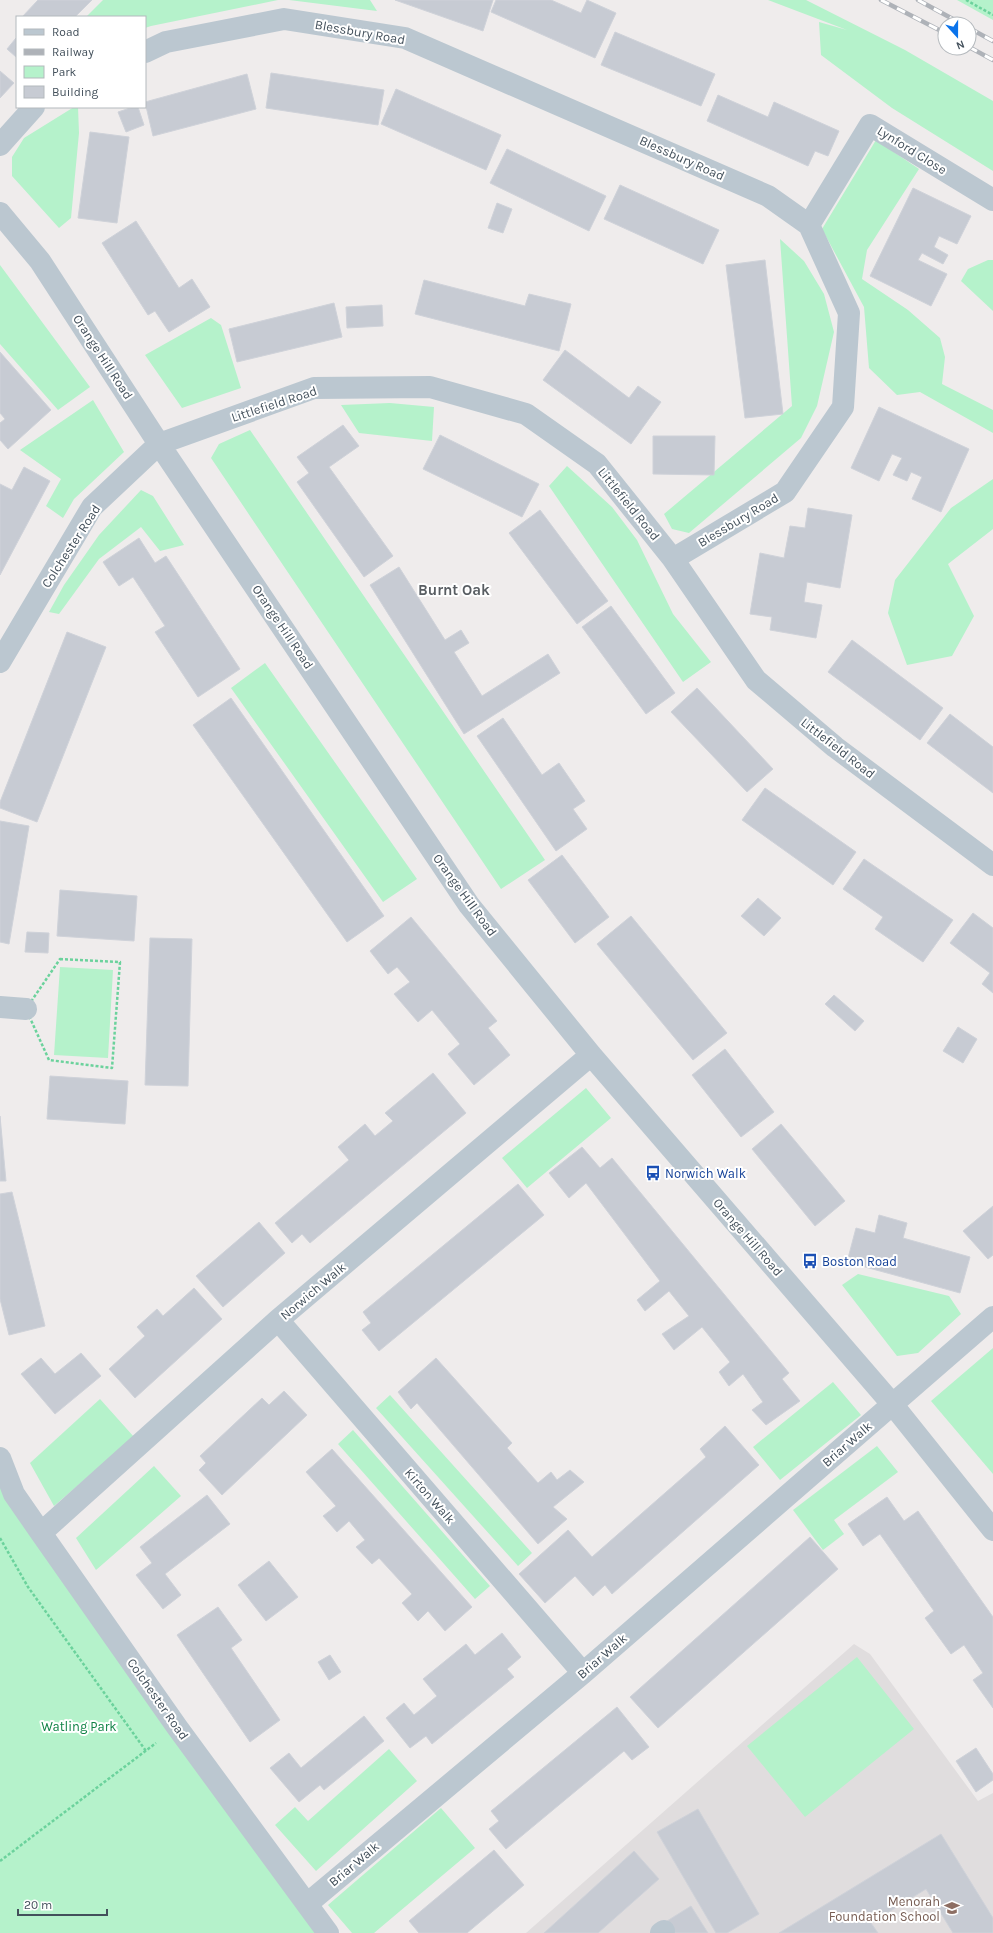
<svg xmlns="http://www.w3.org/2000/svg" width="993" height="1933" viewBox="0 0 993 1933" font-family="Karla,sans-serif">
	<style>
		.education { fill: #e0ddde }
		.green { fill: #b5f2cb }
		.building { fill: #c7cbd3; stroke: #cfd2d9 }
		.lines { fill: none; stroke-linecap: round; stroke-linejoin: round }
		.path { stroke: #6bd29c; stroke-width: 2.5; stroke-dasharray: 3 2; stroke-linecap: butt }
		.minor { stroke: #bbc7d0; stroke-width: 22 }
		.rail-casing { stroke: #aeb2b8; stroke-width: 4.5 }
		.rail { stroke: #fff; stroke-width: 3; stroke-dasharray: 9; stroke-linecap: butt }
		.labels { text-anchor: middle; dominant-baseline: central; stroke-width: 4; stroke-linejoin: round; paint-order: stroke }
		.street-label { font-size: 13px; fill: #43505b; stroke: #fff }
		.transit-label { font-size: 13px; fill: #164399; stroke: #fff; text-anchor: start }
		.park-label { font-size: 13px; fill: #0f8245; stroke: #fff }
		.education-label { font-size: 13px; fill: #785e54; stroke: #fff; text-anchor: end }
		.quarter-label { font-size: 15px; font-weight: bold; fill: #585d62; stroke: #fff }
	</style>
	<rect width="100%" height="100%" fill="#efecec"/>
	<!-- education -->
	<path class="education" d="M 854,1644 L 870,1654 L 978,1801 L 993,1793 L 993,1933 L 526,1933 Z"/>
	<!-- green -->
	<path class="green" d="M 103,0 L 278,0 L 151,26 L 145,28 L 145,17 L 86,17 Z
		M 289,0 L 370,0 L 377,11 Z
		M 768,0 L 806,0 L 905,50 L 993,101 L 993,171 L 892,108 L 821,55 L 819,22 L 847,30 Z
		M 957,0 L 993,0 L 993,20 Z
		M 74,107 L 78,107 L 79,133 L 71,218 L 59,228 L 12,176 L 12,157 L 24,138 Z
		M 876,140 L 919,169 L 867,250 L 862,279 L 908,310 L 940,338 L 945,357 L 942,384 L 993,410 L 993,433 L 920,392 L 897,395 L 869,368 L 864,307 L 822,229 Z
		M 780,239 L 804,261 L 824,294 L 834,332 L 817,406 L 801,438 L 689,533 L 672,529 L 664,514 L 792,406 Z
		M 988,260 L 993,260 L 993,311 L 961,281 L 968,269 Z
		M 0,265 L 90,387 L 58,410 L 0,344 Z
		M 211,318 L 221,325 L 241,388 L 182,408 L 145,355 Z
		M 93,400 L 124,452 L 74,499 L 63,518 L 46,506 L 61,479 L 20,450 Z
		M 390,403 L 434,407 L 432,441 L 359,433 L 341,405 Z
		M 250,430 L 545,860 L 501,889 L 211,458 L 219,444 Z
		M 567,466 L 612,507 L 637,540 L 673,614 L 711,662 L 683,682 L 549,486 Z
		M 993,479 L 993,529 L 948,564 L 974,616 L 952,656 L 907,665 L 888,613 L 895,580 L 951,508 Z
		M 141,490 L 153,496 L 184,545 L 160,551 L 141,527 L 99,559 L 59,614 L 49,612 L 64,585 L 99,535 Z
		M 265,663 L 417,879 L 383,902 L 231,688 Z
		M 60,967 L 113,970 L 108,1058 L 54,1055 Z
		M 586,1088 L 611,1118 L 527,1188 L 502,1158 Z
		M 858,1274 L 949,1296 L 961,1314 L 918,1353 L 897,1356 L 842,1285 Z
		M 993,1348 L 993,1474 L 931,1401 Z
		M 833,1382 L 861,1415 L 780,1480 L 753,1447 Z
		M 390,1395 L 532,1553 L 518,1566 L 376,1408 Z
		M 100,1399 L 134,1437 L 54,1506 L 30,1463 Z
		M 353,1430 L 490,1586 L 475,1599 L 338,1444 Z
		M 877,1446 L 898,1472 L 834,1520 L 844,1534 L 823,1550 L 793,1510 Z
		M 0,1460 L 328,1933 L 0,1933 Z
		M 154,1466 L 181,1496 L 96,1570 L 76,1538 Z
		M 857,1657 L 914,1729 L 805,1817 L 747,1746 Z
		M 389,1749 L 417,1781 L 316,1871 L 275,1825 L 295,1807 L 308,1821 Z
		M 441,1808 L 475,1848 L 374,1933 L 352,1933 L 328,1905 Z"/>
	<!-- building -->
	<path class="building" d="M 38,0 L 92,0 L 75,17 L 22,17 Z
		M 395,0 L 493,0 L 483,31 Z
		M 496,0 L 551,0 L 581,13 L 587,0 L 616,13 L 595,58 L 491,12 Z
		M 615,32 L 715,74 L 701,106 L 601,65 Z
		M 16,38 L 17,56 L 16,57 L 7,49 Z
		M 0,71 L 14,83 L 0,98 Z
		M 271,73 L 384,90 L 378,125 L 266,108 Z
		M 247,74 L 256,109 L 153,136 L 145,102 Z
		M 396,89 L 501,135 L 486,170 L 381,124 Z
		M 718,95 L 768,117 L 774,102 L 839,131 L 828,156 L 815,151 L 808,166 L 707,121 Z
		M 133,107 L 138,107 L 144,125 L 126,132 L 118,112 Z
		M 90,132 L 129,137 L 117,223 L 78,218 Z
		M 507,149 L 606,196 L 589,231 L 490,183 Z
		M 620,185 L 719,230 L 703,264 L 604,219 Z
		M 913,188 L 971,216 L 957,244 L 939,236 L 934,247 L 948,255 L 943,264 L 922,253 L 918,260 L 947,274 L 931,306 L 870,276 Z
		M 497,203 L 512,209 L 503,233 L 488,228 Z
		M 136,221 L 179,288 L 192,279 L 210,307 L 169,332 L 155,311 L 148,315 L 102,243 Z
		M 765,260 L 783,414 L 745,418 L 726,265 Z
		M 424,280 L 525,306 L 529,294 L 571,304 L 559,351 L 415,314 Z
		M 334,303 L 342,337 L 237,362 L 229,329 Z
		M 382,305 L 383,326 L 347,328 L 346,307 Z
		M 565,350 L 629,398 L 638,386 L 661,402 L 631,444 L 543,380 Z
		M 0,352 L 51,410 L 8,449 L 0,440 L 0,423 L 5,419 L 0,413 Z
		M 879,407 L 969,449 L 941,512 L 912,499 L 922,477 L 911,472 L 907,481 L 893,475 L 902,458 L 892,454 L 879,481 L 851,468 Z
		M 343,425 L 359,446 L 329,467 L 393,556 L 364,577 L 297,482 L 309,473 L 297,457 Z
		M 440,435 L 539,484 L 522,517 L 423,469 Z
		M 653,436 L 715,436 L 714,475 L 653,474 Z
		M 24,467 L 50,481 L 0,575 L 0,484 L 12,490 Z
		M 808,508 L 852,515 L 840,588 L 807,582 L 804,602 L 822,605 L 816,638 L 770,630 L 772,617 L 750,614 L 760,553 L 784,558 L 790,526 L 805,528 Z
		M 540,510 L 608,601 L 577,624 L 509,533 Z
		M 139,538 L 155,563 L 166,556 L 240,669 L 198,697 L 155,632 L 165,626 L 133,577 L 119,586 L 103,562 Z
		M 399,567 L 445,640 L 461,630 L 469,643 L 454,652 L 482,696 L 548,654 L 560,673 L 464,734 L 370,585 Z
		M 611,606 L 675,693 L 646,714 L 582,627 Z
		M 67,632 L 106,647 L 37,822 L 0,808 L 0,802 Z
		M 852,640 L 943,708 L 920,740 L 828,672 Z
		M 697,688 L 773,769 L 747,792 L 671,712 Z
		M 231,698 L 384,916 L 347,942 L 193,725 Z
		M 950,714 L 993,747 L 993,793 L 927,743 Z
		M 503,718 L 542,775 L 559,763 L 585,801 L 573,809 L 587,829 L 556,851 L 477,736 Z
		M 765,788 L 856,852 L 833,885 L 742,820 Z
		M 0,821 L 29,826 L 9,944 L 0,942 Z
		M 562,855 L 609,917 L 575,943 L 528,880 Z
		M 864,859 L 953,920 L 923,962 L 875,929 L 883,917 L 843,889 Z
		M 60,890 L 137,896 L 134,941 L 57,936 Z
		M 758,898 L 781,918 L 764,936 L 741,916 Z
		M 973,913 L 993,928 L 993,993 L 982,984 L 990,973 L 950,943 Z
		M 631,916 L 727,1033 L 693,1060 L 597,944 Z
		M 411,917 L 497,1021 L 488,1028 L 510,1055 L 474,1085 L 448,1054 L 460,1044 L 432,1010 L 418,1022 L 394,994 L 410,982 L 397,967 L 388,974 L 370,951 Z
		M 27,932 L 49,933 L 48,953 L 25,952 Z
		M 150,938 L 192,939 L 188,1086 L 145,1085 Z
		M 834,995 L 864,1021 L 855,1031 L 825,1004 Z
		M 958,1027 L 977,1039 L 963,1063 L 943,1051 Z
		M 725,1049 L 774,1112 L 741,1137 L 692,1075 Z
		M 433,1073 L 466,1113 L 310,1243 L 302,1234 L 292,1243 L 275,1223 L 349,1160 L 338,1147 L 365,1124 L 375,1136 L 393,1121 L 385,1113 Z
		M 50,1076 L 128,1081 L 125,1124 L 47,1119 Z
		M 0,1116 L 6,1181 L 0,1181 Z
		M 781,1124 L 845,1201 L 815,1226 L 752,1149 Z
		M 582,1147 L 600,1168 L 612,1158 L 789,1373 L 782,1379 L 800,1401 L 766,1425 L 752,1410 L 763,1402 L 743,1374 L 729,1386 L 719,1372 L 730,1362 L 702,1327 L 674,1350 L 662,1334 L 689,1316 L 669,1291 L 645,1311 L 637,1300 L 660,1281 L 586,1183 L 569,1198 L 549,1173 Z
		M 518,1184 L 544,1215 L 379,1351 L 362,1330 L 371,1323 L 363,1312 Z
		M 12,1192 L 45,1326 L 9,1335 L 0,1299 L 0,1194 Z
		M 993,1206 L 993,1255 L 988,1259 L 963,1231 Z
		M 879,1215 L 907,1223 L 903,1238 L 970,1257 L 960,1293 L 847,1262 L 856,1228 L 875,1233 Z
		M 259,1222 L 285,1253 L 223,1307 L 196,1276 Z
		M 194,1288 L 222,1319 L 135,1398 L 109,1369 L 145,1336 L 137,1327 L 157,1309 L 163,1316 Z
		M 81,1353 L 101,1376 L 55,1414 L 21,1374 L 41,1358 L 55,1374 Z
		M 436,1358 L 512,1443 L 507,1448 L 538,1483 L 551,1472 L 557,1480 L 570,1470 L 584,1482 L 553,1507 L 567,1519 L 538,1544 L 417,1403 L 411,1409 L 398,1392 Z
		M 284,1391 L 307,1415 L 222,1495 L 199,1470 L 206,1463 L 200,1456 L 262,1398 L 269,1405 Z
		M 725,1426 L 759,1465 L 612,1594 L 605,1585 L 593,1596 L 575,1576 L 545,1603 L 519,1574 L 568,1530 L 592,1557 L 706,1457 L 700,1449 Z
		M 332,1449 L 472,1607 L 445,1631 L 428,1611 L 418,1621 L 402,1603 L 412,1594 L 379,1558 L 372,1564 L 356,1547 L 365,1540 L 349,1521 L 337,1532 L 323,1516 L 336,1506 L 306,1472 Z
		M 207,1495 L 230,1524 L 165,1574 L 181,1595 L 163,1609 L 136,1575 L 152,1563 L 140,1547 Z
		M 887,1497 L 904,1521 L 918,1511 L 993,1617 L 993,1708 L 973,1680 L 983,1673 L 964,1645 L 951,1654 L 925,1618 L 934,1611 L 880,1534 L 863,1546 L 848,1524 Z
		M 810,1537 L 838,1569 L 658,1728 L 630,1697 Z
		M 269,1561 L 298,1597 L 266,1621 L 238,1585 Z
		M 218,1607 L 242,1640 L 231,1648 L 280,1720 L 250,1742 L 177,1635 Z
		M 502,1633 L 521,1657 L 507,1669 L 514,1677 L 432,1744 L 426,1736 L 410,1748 L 386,1718 L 404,1703 L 414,1715 L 437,1696 L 423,1679 L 466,1644 L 475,1655 Z
		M 330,1655 L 341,1672 L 329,1680 L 318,1662 Z
		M 617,1707 L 649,1747 L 632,1760 L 624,1751 L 506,1849 L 489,1829 L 499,1821 L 491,1811 Z
		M 364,1716 L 384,1741 L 324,1790 L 320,1785 L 299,1802 L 270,1768 L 289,1753 L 301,1768 Z
		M 976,1748 L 993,1774 L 993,1780 L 976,1792 L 956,1761 Z
		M 698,1809 L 759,1914 L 727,1933 L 716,1933 L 657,1832 Z
		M 941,1834 L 993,1918 L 993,1933 L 953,1933 L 926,1889 L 871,1923 L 878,1933 L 779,1933 Z
		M 494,1850 L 524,1885 L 467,1933 L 419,1933 L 409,1921 Z
		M 634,1851 L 659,1879 L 598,1933 L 544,1933 Z
		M 691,1906 L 708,1933 L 675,1933 L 667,1921 Z"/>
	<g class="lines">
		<!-- path -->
		<path class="path" d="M 966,0 L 993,15
			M 60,959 L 120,962 L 112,1068 L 49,1060 L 26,1009 Z
			M 0,1538 L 28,1587 L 146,1751
			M 0,1861 L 156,1743"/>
		<!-- minor -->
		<path class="minor" d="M 145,52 L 166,42 L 284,19 L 405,38 L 768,196 L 809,225 L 849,313 L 843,407 L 785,492 L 673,559
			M 0,145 L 34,107
			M 0,213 L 40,261 L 159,444 L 469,905 L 591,1055 L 893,1405 L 993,1530
			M 809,225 L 870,125 L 993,200
			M 0,662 L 92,507 L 159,444 L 314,388 L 430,387 L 526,414 L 597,464 L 673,559 L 756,680 L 835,747 L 993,865
			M 0,1007 L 26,1009
			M 278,1320 L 583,1673
			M 0,1458 L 14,1494 L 41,1533 L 177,1727 L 328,1933
			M 41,1533 L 278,1320 L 591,1055
			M 307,1904 L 583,1673 L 993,1317
			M 661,1933 L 664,1931"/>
		<!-- rail casing -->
		<g class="rail-casing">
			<path id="rail" d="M 881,0 L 945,33
				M 918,0 L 962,24
				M 969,28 L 993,41
				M 969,47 L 993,60"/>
		</g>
		<!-- rail -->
		<use href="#rail" class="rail"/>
	</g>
	<!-- icons -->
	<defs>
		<g id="bus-bare" transform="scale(1.2)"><path d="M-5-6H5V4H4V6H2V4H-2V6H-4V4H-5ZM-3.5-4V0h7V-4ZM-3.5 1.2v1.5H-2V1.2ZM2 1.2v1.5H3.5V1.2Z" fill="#1a4fb4" stroke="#fff" stroke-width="2.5" paint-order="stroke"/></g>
		<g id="school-bare" transform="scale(1.2)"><path d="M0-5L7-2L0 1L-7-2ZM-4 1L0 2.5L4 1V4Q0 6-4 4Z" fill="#8d6e63" stroke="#fff" stroke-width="2.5" paint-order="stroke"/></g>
	</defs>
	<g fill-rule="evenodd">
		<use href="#bus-bare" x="653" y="1173"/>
		<use href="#bus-bare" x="810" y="1261"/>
		<use href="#school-bare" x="952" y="1908"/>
	</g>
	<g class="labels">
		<!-- street labels -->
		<g class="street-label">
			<text transform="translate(360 32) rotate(10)">Blessbury Road</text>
			<text transform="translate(912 150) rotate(32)">Lynford Close</text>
			<text transform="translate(682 158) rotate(24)">Blessbury Road</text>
			<text transform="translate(103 357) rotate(57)">Orange Hill Road</text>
			<text transform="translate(274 404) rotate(-18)">Littlefield Road</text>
			<text transform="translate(629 504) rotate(51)">Littlefield Road</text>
			<text transform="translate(738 520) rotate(-31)">Blessbury Road</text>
			<text transform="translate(71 546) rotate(-57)">Colchester Road</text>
			<text transform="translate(283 627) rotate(56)">Orange Hill Road</text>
			<text transform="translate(838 748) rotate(38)">Littlefield Road</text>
			<text transform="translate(465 895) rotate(54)">Orange Hill Road</text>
			<text transform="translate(748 1237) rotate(49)">Orange Hill Road</text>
			<text transform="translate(313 1291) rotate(-40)">Norwich Walk</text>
			<text transform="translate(847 1444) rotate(-41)">Briar Walk</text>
			<text transform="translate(430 1496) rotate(49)">Kirton Walk</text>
			<text transform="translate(602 1656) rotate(-41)">Briar Walk</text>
			<text transform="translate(158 1699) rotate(55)">Colchester Road</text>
			<text transform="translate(354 1864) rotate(-40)">Briar Walk</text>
		</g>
		<!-- transit labels -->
		<g class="transit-label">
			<text x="665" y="1173">Norwich Walk</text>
			<text x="822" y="1261">Boston Road</text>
		</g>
		<!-- park labels -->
		<g class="park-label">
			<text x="79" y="1726">Watling Park</text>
		</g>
		<!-- education labels -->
		<g class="education-label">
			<text x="940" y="1901">Menorah<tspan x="940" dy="15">Foundation School</tspan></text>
		</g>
		<!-- quarter labels -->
		<g class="quarter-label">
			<text x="454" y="590">Burnt Oak</text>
		</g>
	</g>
	<!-- legend -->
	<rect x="16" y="16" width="130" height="92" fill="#ffffff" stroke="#b4b9bd"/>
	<rect x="24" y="29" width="20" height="6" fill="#bbc7d0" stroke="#b4b9bd"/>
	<text x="52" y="36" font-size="12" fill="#43505b">Road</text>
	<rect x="24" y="49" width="20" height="6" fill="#aeb2b8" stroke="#b4b9bd"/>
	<text x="52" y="56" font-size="12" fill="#43505b">Railway</text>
	<rect x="24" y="66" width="20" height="12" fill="#b5f2cb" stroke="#b4b9bd"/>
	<text x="52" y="76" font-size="12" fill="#43505b">Park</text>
	<rect x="24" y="86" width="20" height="12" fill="#c7cbd3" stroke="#b4b9bd"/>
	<text x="52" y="96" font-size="12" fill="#43505b">Building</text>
	<!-- north arrow -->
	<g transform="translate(957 36) rotate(159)"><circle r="19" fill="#ffffff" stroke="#b4b9bd"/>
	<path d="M0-3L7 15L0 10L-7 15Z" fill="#0a73eb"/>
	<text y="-6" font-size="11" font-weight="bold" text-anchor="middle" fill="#43505b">N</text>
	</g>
	<!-- scale -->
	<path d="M18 1909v6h89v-6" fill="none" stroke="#43505b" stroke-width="2"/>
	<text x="24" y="1909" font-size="12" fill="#43505b" stroke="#ffffff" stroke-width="3" paint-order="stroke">20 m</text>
</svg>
